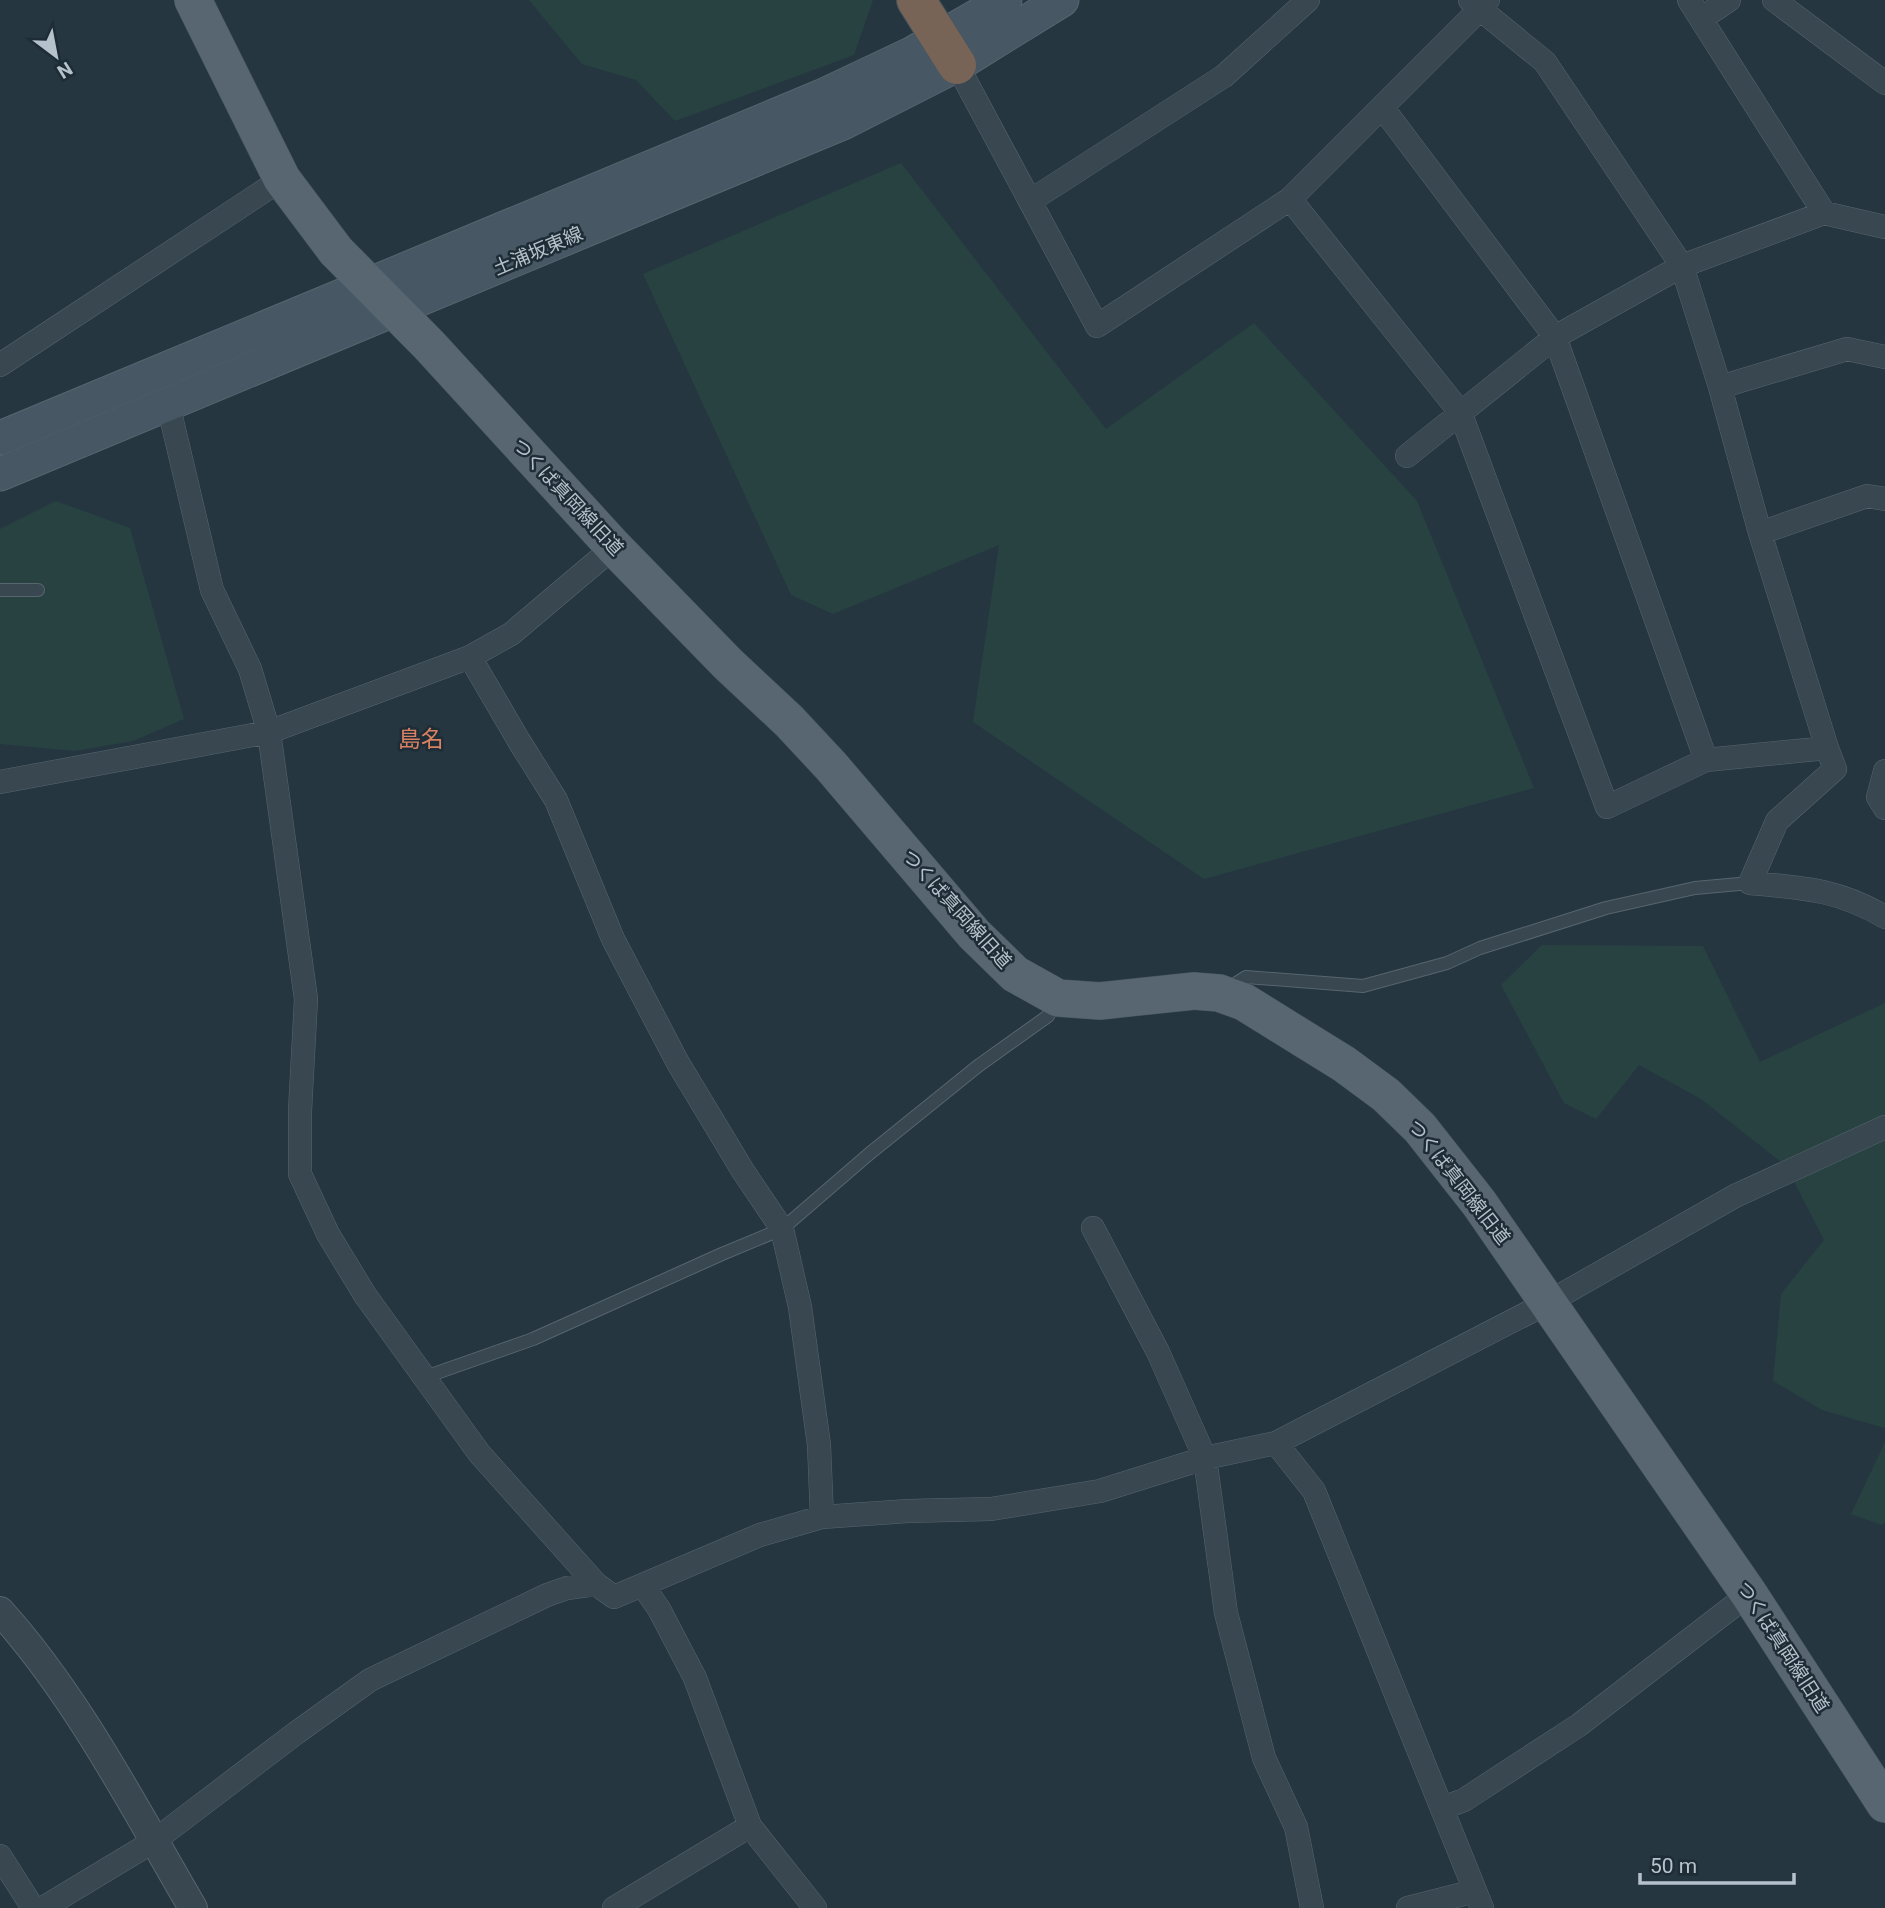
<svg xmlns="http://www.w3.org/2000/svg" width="1885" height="1908" viewBox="0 0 1885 1908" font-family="Roboto,'Noto Sans JP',sans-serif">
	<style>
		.green { fill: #274241 }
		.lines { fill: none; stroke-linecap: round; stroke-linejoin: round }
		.service-casing { stroke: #57656e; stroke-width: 14 }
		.minor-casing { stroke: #57656e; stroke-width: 24 }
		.tertiary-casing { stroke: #57656e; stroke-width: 30 }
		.secondary-casing { stroke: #57656e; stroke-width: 35 }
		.primary-casing { stroke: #46535d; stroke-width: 38 }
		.motorway-casing { stroke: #44525b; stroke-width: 40 }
		.service { stroke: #394751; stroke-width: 12 }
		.minor { stroke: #394751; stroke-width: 23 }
		.tertiary { stroke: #394751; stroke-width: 28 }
		.secondary { stroke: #475764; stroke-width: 33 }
		.primary { stroke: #576671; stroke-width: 37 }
		.motorway { stroke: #776456; stroke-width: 38 }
		.labels { text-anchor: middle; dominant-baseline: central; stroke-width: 5; stroke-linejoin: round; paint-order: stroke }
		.street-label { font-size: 19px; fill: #b6c2cb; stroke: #1e2c36 }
		.quarter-label { font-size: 23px; fill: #d98263; stroke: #1e2c36 }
	</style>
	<rect width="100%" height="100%" fill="#253641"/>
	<!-- green -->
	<path class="green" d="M 529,0 L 873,0 L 854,55 L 675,121 L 636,80 L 582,64 Z
		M 901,163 L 1106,429 L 1254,323 L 1417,501 L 1534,788 L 1204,879 L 973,722 L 999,545 L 833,614 L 791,595 L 643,274 Z
		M 56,501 L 130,528 L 184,719 L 133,741 L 75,751 L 0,744 L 0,529 Z
		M 1542,945 L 1703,946 L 1760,1062 L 1885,1003 L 1885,1428 L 1822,1410 L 1773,1381 L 1781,1294 L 1824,1240 L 1786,1166 L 1701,1099 L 1639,1065 L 1596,1119 L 1564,1103 L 1501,985 Z
		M 1885,1442 L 1885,1522 L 1882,1525 L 1851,1514 Z"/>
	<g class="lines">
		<!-- service casing -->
		<g class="service-casing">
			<path id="service" d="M 0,590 L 38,590
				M 1227,989 L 1246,977 L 1363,986 L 1447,963 L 1480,948 L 1606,908 L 1695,888 L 1750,883
				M 425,1377 L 533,1339 L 722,1254 L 782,1229 L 869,1154 L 978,1066 L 1048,1016 L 1056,1001"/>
		</g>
		<!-- minor casing -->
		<g class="minor-casing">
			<path id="minor" d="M 1689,0 L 1701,19 L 1729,0
				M 1774,0 L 1885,83
				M 1701,19 L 1824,213 L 1885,227
				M 957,65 L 1097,326 L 1290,199 L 1480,9 L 1470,0
				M 1382,107 L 1555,337 L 1706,760 L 1827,748 L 1760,533
				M 1290,199 L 1460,412 L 1607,807 L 1706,760
				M 1030,201 L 1224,76 L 1308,0
				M 1824,213 L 1682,266 L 1720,387 L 1847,349 L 1885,357
				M 0,365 L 282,179
				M 1720,387 L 1760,533 L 1867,496 L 1885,499
				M 168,404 L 212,590 L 250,669 L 269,732 L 306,999 L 300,1111 L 300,1174 L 328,1234 L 365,1295 L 479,1453 L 596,1584
				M 1407,456 L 1555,337 L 1682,266 L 1545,62 L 1480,9 L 1488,0
				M 470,657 L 519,741 L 556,800 L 613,939 L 678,1063 L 743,1171 L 782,1229 L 800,1307 L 819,1445 L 822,1517
				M 1827,748 L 1835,769 L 1777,821 L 1750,883 C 1804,888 1837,889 1885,917
				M 1885,771 L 1878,797 L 1885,808
				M 0,782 L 269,732 L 470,657 L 511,634 L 614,547
				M 1093,1228 L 1158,1352 L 1205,1458 L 1226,1613 L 1264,1758 L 1296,1827 L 1312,1908
				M 1276,1443 L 1314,1491 L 1482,1908
				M 643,1586 L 659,1609 L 695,1678 L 750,1826 L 815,1908
				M 1443,1808 L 1464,1800 L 1579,1725 L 1749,1594
				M 0,1856 L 33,1908
				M 43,1908 L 154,1841 L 296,1733 L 370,1680 L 547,1595 L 567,1588 L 596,1584 L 614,1597 L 760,1535 L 822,1517 L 908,1511 L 991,1509 L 1100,1491 L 1205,1458 L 1276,1443 L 1547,1303 L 1735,1196 L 1885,1127
				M 614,1908 L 750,1826
				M 1408,1908 L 1475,1891"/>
		</g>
		<!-- tertiary casing -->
		<g class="tertiary-casing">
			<path id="tertiary" d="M 0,1611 C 77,1696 135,1809 193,1908"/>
		</g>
		<!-- secondary casing -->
		<g class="secondary-casing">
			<path id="secondary" d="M 0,438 L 822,96 L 913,53 L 1005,0
				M 0,474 L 845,122 L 957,65 L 1062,0"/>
		</g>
		<!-- primary casing -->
		<g class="primary-casing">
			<path id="primary" d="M 193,0 L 282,179 L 336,251 L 429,345 L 614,547 L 728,664 L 789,721 L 831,766 L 974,934 L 1015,974 L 1058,998 L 1100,1001 L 1194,991 L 1219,993 L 1244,1002 L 1344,1064 L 1386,1095 L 1420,1128 L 1479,1203 L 1749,1594 L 1885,1804"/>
		</g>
		<!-- motorway casing -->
		<g class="motorway-casing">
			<path id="motorway" d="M 916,0 L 957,65"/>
		</g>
		<!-- service -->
		<use href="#service" class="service"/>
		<!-- minor -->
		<use href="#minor" class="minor"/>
		<!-- tertiary -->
		<use href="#tertiary" class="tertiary"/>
		<!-- secondary -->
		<use href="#secondary" class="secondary"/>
		<!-- primary -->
		<use href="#primary" class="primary"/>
		<!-- motorway -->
		<use href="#motorway" class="motorway"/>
	</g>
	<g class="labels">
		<!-- street labels -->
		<g class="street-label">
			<text transform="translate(538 251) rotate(-23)">土浦坂東線</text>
			<text transform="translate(568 497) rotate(47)">つくば真岡線旧道</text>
			<text transform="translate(957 909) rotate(48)">つくば真岡線旧道</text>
			<text transform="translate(1459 1182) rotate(52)">つくば真岡線旧道</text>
			<text transform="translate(1783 1647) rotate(57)">つくば真岡線旧道</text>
		</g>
		<!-- quarter labels -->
		<g class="quarter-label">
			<text x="421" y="739">島名</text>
		</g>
	</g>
	<!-- north arrow -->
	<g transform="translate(56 56) rotate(148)" stroke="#1e2c36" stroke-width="5" paint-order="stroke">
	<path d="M0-5L12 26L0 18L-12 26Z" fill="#b6c2cb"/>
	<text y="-10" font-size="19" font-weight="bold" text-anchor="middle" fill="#b6c2cb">N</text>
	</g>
	<!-- scale -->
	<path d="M1640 1873v10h154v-10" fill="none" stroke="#b6c2cb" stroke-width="3.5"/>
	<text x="1650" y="1873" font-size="21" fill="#b6c2cb" stroke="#1e2c36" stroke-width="5" paint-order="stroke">50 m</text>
</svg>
